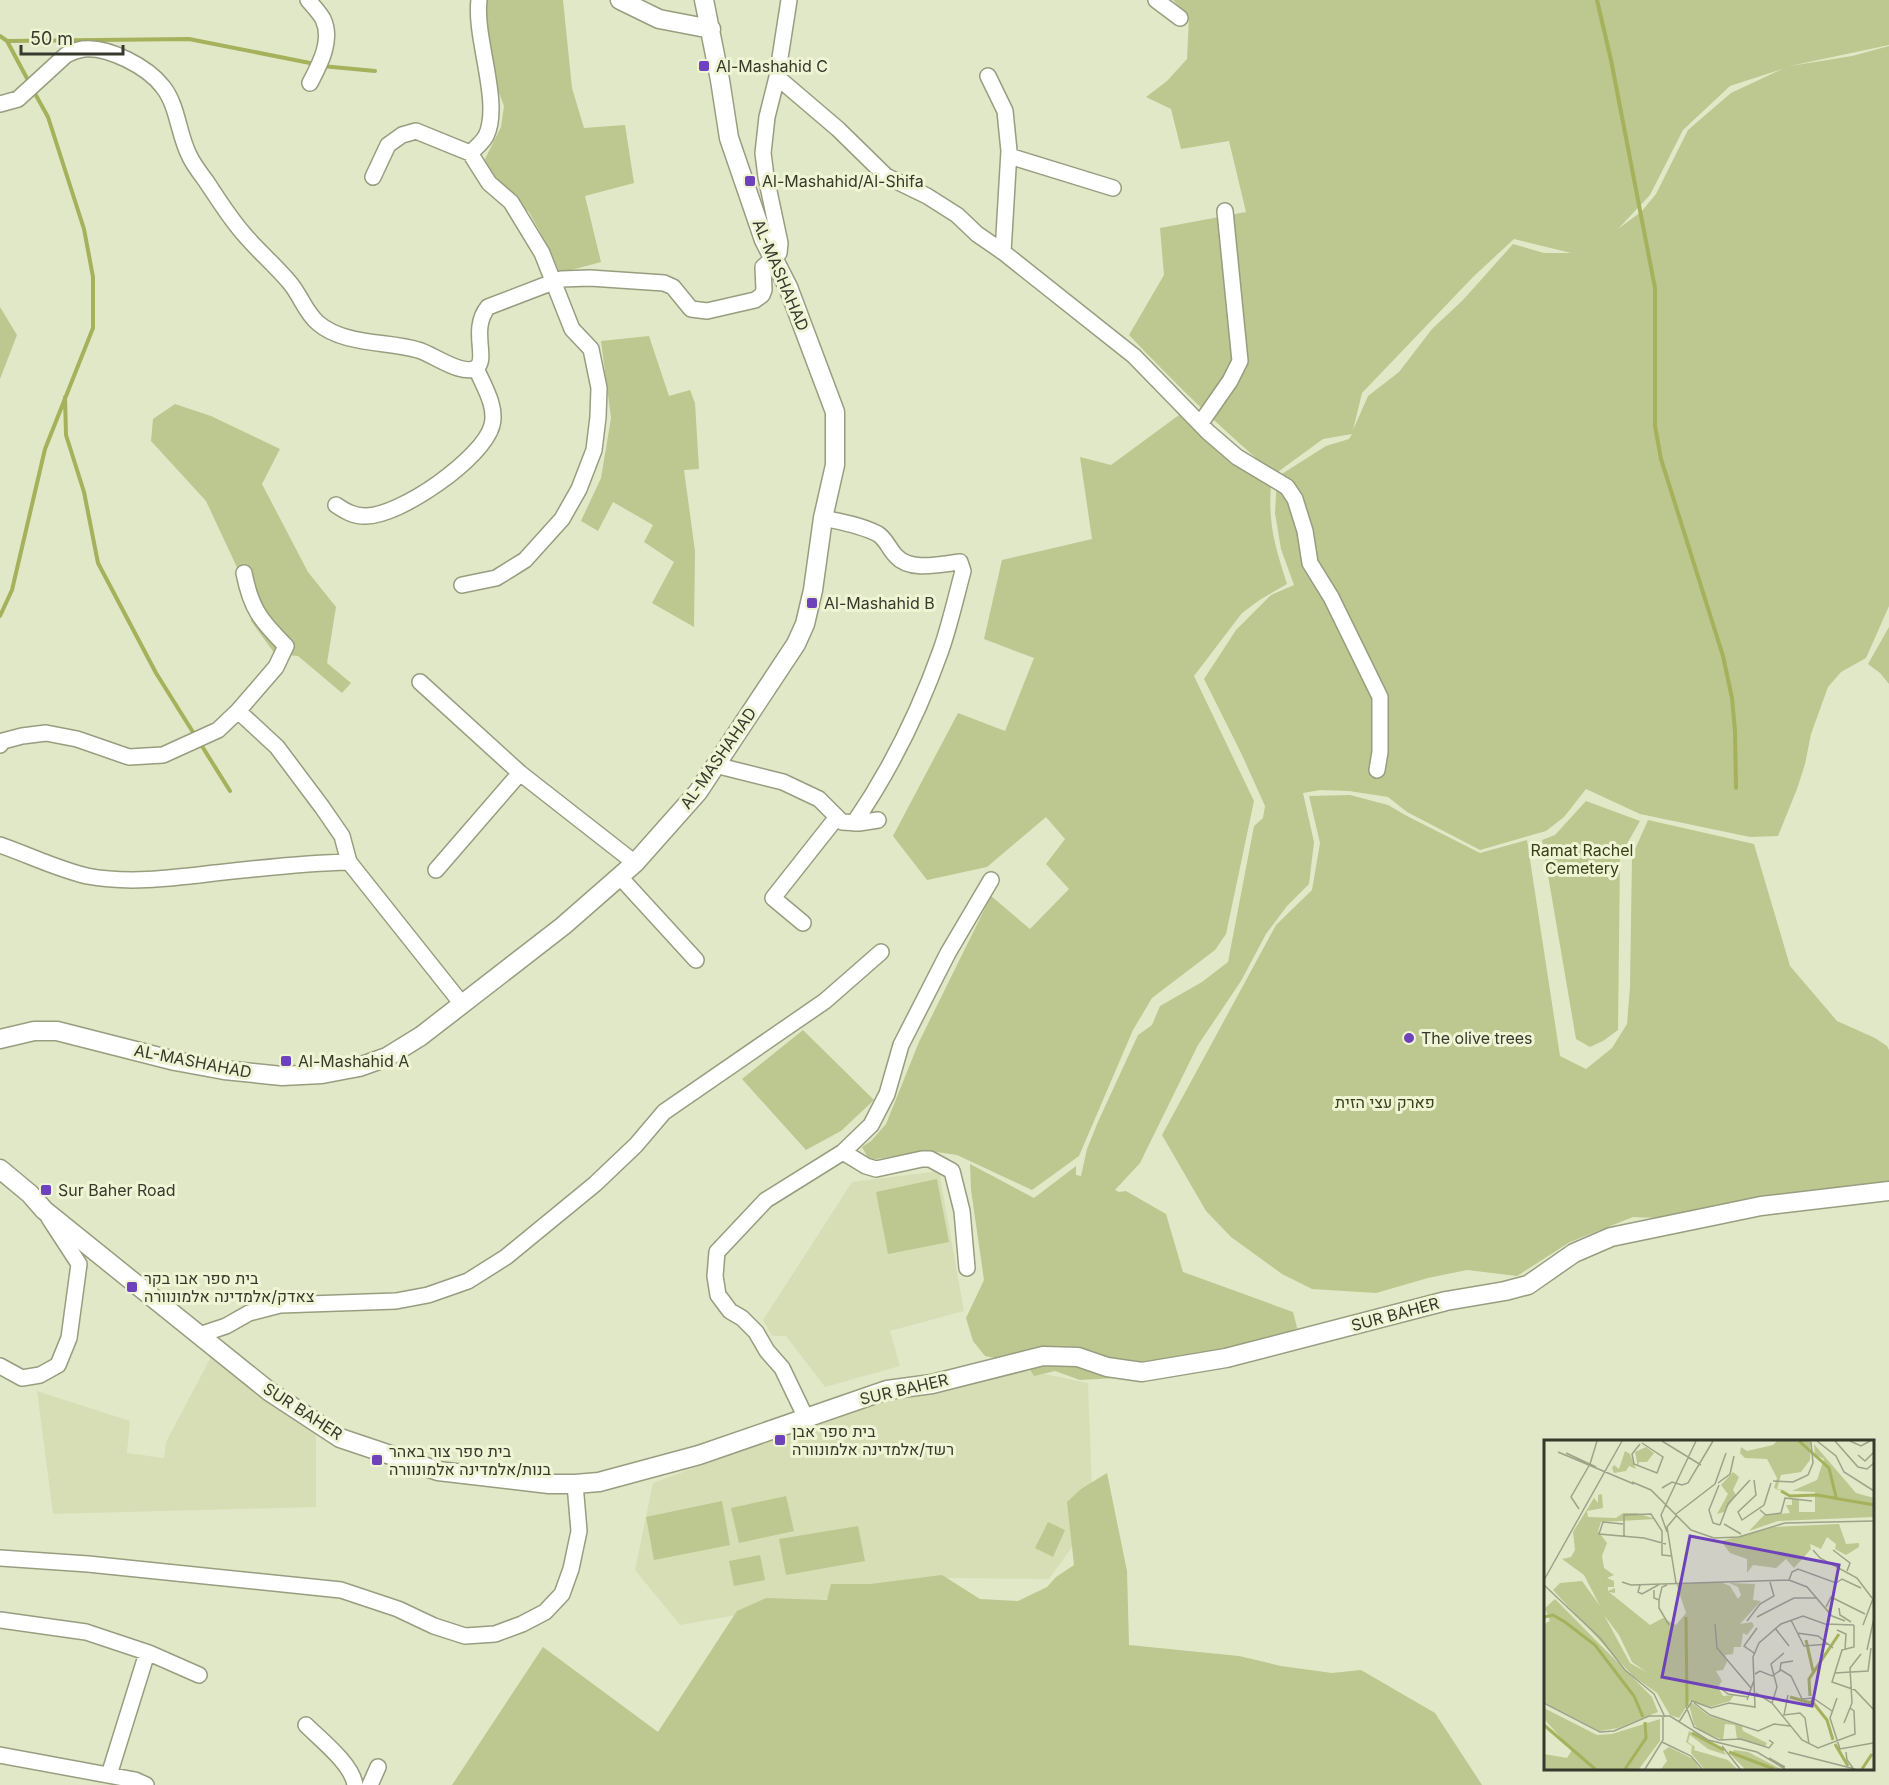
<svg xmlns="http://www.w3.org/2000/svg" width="1889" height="1785" viewBox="0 0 1889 1785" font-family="Inter,Heebo,sans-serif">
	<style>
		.built { fill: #d7deb6 }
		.green { fill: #bdc790; fill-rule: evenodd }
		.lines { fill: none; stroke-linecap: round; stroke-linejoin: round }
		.stream { stroke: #a5b15b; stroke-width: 4 }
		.minor-casing { stroke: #989d7f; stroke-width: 18 }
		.tertiary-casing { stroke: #989d7f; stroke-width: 21 }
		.minor { stroke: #fff; stroke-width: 15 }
		.tertiary { stroke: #fff; stroke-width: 18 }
		.poi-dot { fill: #6e42ba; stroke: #eff5d4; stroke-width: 2 }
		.labels { text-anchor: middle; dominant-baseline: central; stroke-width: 6; stroke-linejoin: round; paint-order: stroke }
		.poi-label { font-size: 16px; fill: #37392c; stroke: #eff5d4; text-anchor: start }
		.street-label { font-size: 16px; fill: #37392c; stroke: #eff5d4 }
		.park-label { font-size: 16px; fill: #393e19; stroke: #eff5d4 }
		.inset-river { fill: none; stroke: #a5b15b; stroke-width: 3 }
		.inset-road { fill: none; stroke: #9da289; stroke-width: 1.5 }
		.view { fill: #6e42ba; fill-opacity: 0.15; stroke: #6e42ba; stroke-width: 3 }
		.inset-edge { fill: none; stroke: #37392c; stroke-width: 3 }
	</style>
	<rect width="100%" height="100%" fill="#e1e8c7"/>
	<!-- built -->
	<path class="built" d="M 939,1171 L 964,1311 L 890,1331 L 900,1366 L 825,1387 L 786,1336 L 772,1336 L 763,1320 L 852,1182 Z
		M 212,1355 L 316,1430 L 316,1507 L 53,1514 L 37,1391 L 130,1421 L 127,1453 L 164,1458 L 166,1442 Z
		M 1016,1368 L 1088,1383 L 1093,1518 L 1049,1579 L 946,1578 L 680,1625 L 635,1570 L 653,1483 L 867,1404 Z"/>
	<!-- green -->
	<path class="green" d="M 477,0 L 563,0 L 572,88 L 584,128 L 625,125 L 634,183 L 585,196 L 601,262 L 560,273 L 550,250 L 529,212 L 492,181 L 485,159 L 501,127 L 504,106 L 492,75 Z
		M 1173,0 L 1889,0 L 1889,45 L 1790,66 L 1852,56 L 1889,46 L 1889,606 L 1866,658 L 1841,672 L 1828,687 L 1811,734 L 1805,764 L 1797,789 L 1778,836 L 1750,837 L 1640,814 L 1586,789 L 1564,817 L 1546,831 L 1480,850 L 1407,812 L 1388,797 L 1349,791 L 1320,790 L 1303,793 L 1314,842 L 1309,884 L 1287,906 L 1266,934 L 1241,981 L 1198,1045 L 1140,1163 L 1115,1190 L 1119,1192 L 1126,1191 L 1166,1214 L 1183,1272 L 1293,1312 L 1301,1343 L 1152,1376 L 1080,1380 L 1055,1371 L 1034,1376 L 1024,1360 L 1014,1362 L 985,1356 L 973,1341 L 966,1318 L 984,1280 L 971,1190 L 970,1164 L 1034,1198 L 1076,1166 L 1076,1175 L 1081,1176 L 1087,1149 L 1097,1124 L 1138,1035 L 1152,1025 L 1160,1006 L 1202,982 L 1228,962 L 1254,826 L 1263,818 L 1265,806 L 1242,755 L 1204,679 L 1236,630 L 1271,595 L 1294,585 L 1281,549 L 1275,513 L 1277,477 L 1326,446 L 1349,439 L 1352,434 L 1323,439 L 1275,474 C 1223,431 1176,384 1129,335 L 1164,275 L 1160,228 L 1246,212 L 1229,141 L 1181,149 L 1171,109 L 1146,97 L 1167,81 L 1187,59 L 1189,17 ZM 1782,69 L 1731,93 L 1688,130 L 1656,194 L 1642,211 L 1618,229 L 1650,195 L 1683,130 L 1730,86 ZM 1514,239 L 1571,253 L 1544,253 L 1513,244 L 1463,300 L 1432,329 L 1399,372 L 1368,396 L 1353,430 L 1362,393 L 1474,276 Z
		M 0,307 L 17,335 L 0,379 Z
		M 649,336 L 669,396 L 690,390 L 695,403 L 699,469 L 684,470 L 695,551 L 694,627 L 652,603 L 674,562 L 644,542 L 653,525 L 613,502 L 598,531 L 581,521 L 601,478 L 611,418 L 601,341 Z
		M 175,404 L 211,416 L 280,449 L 262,484 L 308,572 L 336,607 L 327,663 L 351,683 L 342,693 L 298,656 L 275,654 L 251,621 L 255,606 L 206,501 L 151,441 L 153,419 Z
		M 1179,415 L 1219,453 L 1271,484 C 1268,525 1275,546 1287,584 L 1261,599 L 1242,613 L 1194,676 L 1254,801 L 1226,934 L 1215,950 L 1152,998 L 1133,1030 L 1079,1156 L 1032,1190 L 957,1155 L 929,1151 L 869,1160 L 862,1147 L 871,1141 L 886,1124 L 919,1042 L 991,896 L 1030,929 L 1069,889 L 1046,864 L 1065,839 L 1046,817 L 987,867 L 927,880 L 893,836 L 958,713 L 1005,731 L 1034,658 L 984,639 L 1002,560 L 1092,539 L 1080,457 L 1111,465 Z
		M 1889,627 L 1889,684 L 1880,673 L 1868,664 Z
		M 1350,795 L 1388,805 L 1407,816 L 1480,853 L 1527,840 L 1560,1056 L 1586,1069 L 1612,1048 L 1627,1024 L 1630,987 L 1632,856 L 1648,820 L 1754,844 L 1790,966 L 1837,1021 L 1875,1038 L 1887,1046 L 1889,1050 L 1889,1186 L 1685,1219 L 1633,1217 L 1570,1242 L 1517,1276 L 1467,1270 L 1428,1278 L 1376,1293 L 1312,1289 L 1282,1274 L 1231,1237 L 1206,1211 L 1162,1135 L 1276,925 L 1312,890 L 1320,843 L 1309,796 Z
		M 1586,801 L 1640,821 L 1620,856 L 1618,1030 L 1603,1041 L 1590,1047 L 1576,1039 L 1542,840 L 1555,835 Z
		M 803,1030 L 874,1100 L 841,1131 L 806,1150 L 742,1079 Z
		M 937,1179 L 949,1242 L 888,1254 L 876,1192 Z
		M 1107,1473 L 1127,1571 L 1129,1645 L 1239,1656 L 1281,1666 L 1332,1673 L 1361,1670 L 1435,1713 L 1482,1785 L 452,1785 L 543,1647 L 658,1732 L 737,1611 L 766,1598 L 827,1600 L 831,1584 L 870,1584 L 942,1575 L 980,1599 L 1018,1601 L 1047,1587 L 1056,1577 L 1074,1565 L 1067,1502 L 1081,1489 Z
		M 786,1496 L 794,1531 L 739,1543 L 731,1508 Z
		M 722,1501 L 730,1545 L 654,1560 L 646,1517 Z
		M 1048,1522 L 1065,1530 L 1053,1557 L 1035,1548 Z
		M 858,1526 L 865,1561 L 786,1575 L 779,1539 Z
		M 760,1555 L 765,1580 L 734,1586 L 729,1561 Z"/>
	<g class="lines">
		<!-- stream -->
		<path class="stream" d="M 1597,0 L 1611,60 L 1655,288 L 1655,426 L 1661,459 L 1723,656 L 1732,698 L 1735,731 L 1736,788
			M 0,36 L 7,41 L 30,84
			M 7,41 L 189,39 L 315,64
			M 322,66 L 375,71
			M 65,397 L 66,435 L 84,492 L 98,563 L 156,673 L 196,737
			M 0,616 L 12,590 L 45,449 L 93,328 L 93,277 L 84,229 L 48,117 L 33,90
			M 200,743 L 230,791"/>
		<!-- minor casing -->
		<g class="minor-casing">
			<path id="minor" d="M 308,0 C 313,6 319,12 323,19 C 333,40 320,64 310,83
				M 1156,0 L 1180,18
				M 988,76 L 1005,111 L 1009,151 L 1003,252
				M 777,77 L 838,129 L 886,176 L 927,196 L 957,215 L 977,234 L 1003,252 L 1134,356 L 1208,432 L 1237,457 L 1287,487 L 1295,499 L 1305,531 L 1310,563 L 1331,597 L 1380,697 L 1380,752 L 1377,770
				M 0,104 L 18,99 L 66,55 C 71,52 77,50 83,49 C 108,46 148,67 163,87 C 178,106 178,133 189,155 C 193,164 200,173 206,181 C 218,199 229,217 243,233 C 258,251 275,265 290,283 C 301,296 305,312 318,323 C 343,345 388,341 418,350 C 433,354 464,378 477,367 C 488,358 470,329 488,307 L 561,279 L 590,278 L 664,283 L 673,287 L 691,309 L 707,311 L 755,300 L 762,295 L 764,290 L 763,267 L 779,253 L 780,243 L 766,177 L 763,153 L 767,117 L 777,77 L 789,0
				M 1009,156 L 1113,188
				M 373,177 L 388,145 L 402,135 L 416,131 L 470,153
				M 1200,424 L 1230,381 L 1240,361 L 1225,211
				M 336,505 C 345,511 353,516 365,516 C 399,517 484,458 492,425 C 497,406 483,385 476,368
				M 823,518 C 841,522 861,525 878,534 C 886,539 889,549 896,556 C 910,572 941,564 960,562 L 963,571 C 956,597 950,624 941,650 C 919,712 891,769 854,823
				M 462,585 L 496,578 L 525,560 L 562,519 L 579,489 L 594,450 L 598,417 L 599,388 L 591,349 L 572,329 L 542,253 L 511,202 L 489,183 L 470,153 C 476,148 482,143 486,136 C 502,103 474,38 479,0
				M 420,682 L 520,773 L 635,863
				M 238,711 L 276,667 L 286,646 C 261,621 251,609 244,573
				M 0,745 L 3,741 L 22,736 L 46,733 L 77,739 L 129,757 L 163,755 L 218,730 L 238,711 L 277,747 L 322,807 L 342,836 L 349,862 L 462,1004
				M 715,765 L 783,782 L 819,799 L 842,822 L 859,823 L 878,820
				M 0,845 C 29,855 57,869 87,876 C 129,884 173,878 215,873 C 260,868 304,863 349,862
				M 436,870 L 520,773
				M 620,877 L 696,960
				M 803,923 L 773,898 L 837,817
				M 843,1152 L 866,1166 L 876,1169 L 922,1159 L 930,1159 L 952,1171 L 962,1211 L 967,1268
				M 199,1335 L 226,1326 L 249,1313 L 280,1305 L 396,1301 L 428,1295 L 468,1281 L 506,1257 L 595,1184 L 636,1145 L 664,1112 L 825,1001 L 881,952
				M 0,1366 L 22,1378 L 40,1375 L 58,1365 L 69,1338 L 79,1264 L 49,1218
				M 806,1418 L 782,1368 L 767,1351 L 756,1332 L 742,1318 L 730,1311 L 718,1295 L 715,1276 L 717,1252 L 766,1200 L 843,1152 L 871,1125 L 887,1094 L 901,1045 L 948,953 L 991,880
				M 0,1558 L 88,1564 L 341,1590 L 398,1609 L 434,1626 L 465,1636 L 495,1634 L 522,1624 L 545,1612 L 562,1594 L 571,1569 L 579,1531 L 575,1484
				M 0,1620 L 86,1632 L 149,1653 L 199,1675
				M 306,1725 C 321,1740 352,1764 355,1785
				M 0,1755 L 135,1780 L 146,1785
				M 109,1775 L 147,1653
				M 370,1785 L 378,1767"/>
		</g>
		<!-- tertiary casing -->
		<g class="tertiary-casing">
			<path id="tertiary" d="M 620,0 L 659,19 L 711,29
				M 0,1039 L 34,1031 L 57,1031 L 175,1061 L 224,1070 L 282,1076 L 322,1074 L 359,1067 L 387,1057 L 421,1036 L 563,926 L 635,863 L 698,792 L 796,644 L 805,624 L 813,590 L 823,518 L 835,465 L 835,412 L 788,287 L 764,240 L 729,138 L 720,80 L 704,0
				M 0,1169 L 30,1194 L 44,1210 L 270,1392 L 340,1438 L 438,1471 L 549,1484 L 575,1484 L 599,1482 L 699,1455 L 887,1390 L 932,1384 L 1043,1356 L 1078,1357 L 1107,1367 L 1142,1372 L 1226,1358 L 1446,1301 L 1505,1291 L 1528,1285 L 1574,1253 L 1611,1237 L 1761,1206 L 1889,1191"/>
		</g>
		<!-- minor -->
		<use href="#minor" class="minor"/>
		<!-- tertiary -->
		<use href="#tertiary" class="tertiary"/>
	</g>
	<!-- markers -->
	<g class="poi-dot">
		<rect x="698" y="60" width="12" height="12" rx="3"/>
		<rect x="744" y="175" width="12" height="12" rx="3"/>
		<rect x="806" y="597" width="12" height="12" rx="3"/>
		<circle cx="1409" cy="1038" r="6"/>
		<rect x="280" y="1055" width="12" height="12" rx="3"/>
		<rect x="40" y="1184" width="12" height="12" rx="3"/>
		<rect x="126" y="1281" width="12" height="12" rx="3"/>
		<rect x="774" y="1434" width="12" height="12" rx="3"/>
		<rect x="371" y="1454" width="12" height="12" rx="3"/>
	</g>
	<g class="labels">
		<!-- poi labels -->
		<g class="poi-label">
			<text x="716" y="66">Al-Mashahid C</text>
			<text x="762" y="181">Al-Mashahid/Al-Shifa</text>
			<text x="824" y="603">Al-Mashahid B</text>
			<text x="1421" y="1038">The olive trees</text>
			<text x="298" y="1061">Al-Mashahid A</text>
			<text x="58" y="1190">Sur Baher Road</text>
			<text x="144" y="1278">בית ספר אבו בקר<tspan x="144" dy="18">צאדק/אלמדינה אלמונוורה</tspan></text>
			<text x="792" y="1431">בית ספר אבן<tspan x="792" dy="18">רשד/אלמדינה אלמונוורה</tspan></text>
			<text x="389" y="1451">בית ספר צור באהר<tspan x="389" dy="18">בנות/אלמדינה אלמונוורה</tspan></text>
		</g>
		<!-- street labels -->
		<g class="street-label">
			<text transform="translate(781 275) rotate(67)">AL-MASHAHAD</text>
			<text transform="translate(718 758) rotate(-55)">AL-MASHAHAD</text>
			<text transform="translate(193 1061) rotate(11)">AL-MASHAHAD</text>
			<text transform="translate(1395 1314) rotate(-15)">SUR BAHER</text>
			<text transform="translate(904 1389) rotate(-13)">SUR BAHER</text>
			<text transform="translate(303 1411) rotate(33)">SUR BAHER</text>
		</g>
		<!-- park labels -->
		<g class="park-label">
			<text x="1582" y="850">Ramat Rachel<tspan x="1582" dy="18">Cemetery</tspan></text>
			<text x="1385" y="1102">פארק עצי הזית</text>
		</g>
	</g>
	<!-- overview -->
	<g transform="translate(1544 1440)">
		<rect width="330" height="330" fill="#e1e8c7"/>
		<path d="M 233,1 L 267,1 L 266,20 L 257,32 L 237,35 L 233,49 L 248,51 L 273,40 L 280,19 L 271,15 L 270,4 L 312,53 L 330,58 L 330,77 L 234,81 L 205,91 L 220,75 L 246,73 L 242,65 L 248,65 L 248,59 L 255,59 L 255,72 L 271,72 L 271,52 L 234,50 L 230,48 L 233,38 L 223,19 L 201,18 L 196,13 L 197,7 L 203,11 L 229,5 ZM 102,7 L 110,13 L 103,22 L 95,22 L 94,27 L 91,12 ZM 81,11 L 86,14 L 92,29 L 85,26 L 82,31 L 70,33 L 68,28 L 70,25 L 75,29 ZM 189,32 L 195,37 L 189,50 L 192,55 L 180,72 L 173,74 L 184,54 L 177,45 ZM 58,54 L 59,68 L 43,71 L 44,77 L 72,78 L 79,73 L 92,73 L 112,79 L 57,82 L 54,91 L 63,103 L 58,116 L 60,128 L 70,135 L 63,138 L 70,141 L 70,147 L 64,147 L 64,151 L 71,148 L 71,153 L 65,152 L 106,185 L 119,178 L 132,185 L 142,173 L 132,143 L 179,143 L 186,146 L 194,159 L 197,155 L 194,147 L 185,143 L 211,144 L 209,160 L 217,161 L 196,184 L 208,182 L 210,186 L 203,195 L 199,193 L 197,207 L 190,207 L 189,214 L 181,215 L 183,222 L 179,230 L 172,231 L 178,241 L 174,247 L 179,256 L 190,255 L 186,261 L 166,267 L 146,261 L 135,278 L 126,275 L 113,253 L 89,236 L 9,150 L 16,143 L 38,141 L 56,166 L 40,135 L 18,119 L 27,117 L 31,110 L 29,92 L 50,58 L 54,63 L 54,55 ZM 60,175 L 75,195 L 88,222 L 102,232 L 86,223 ZM 295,84 L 302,104 L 315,103 L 315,107 L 302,115 L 291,109 L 292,104 L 283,97 L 277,109 L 266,104 L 267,109 L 250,128 L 242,119 L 232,128 L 209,125 L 203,133 L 203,119 L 186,113 L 177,101 L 229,87 ZM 11,159 L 108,257 L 114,272 L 74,288 L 56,291 L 0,262 L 0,184 L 6,181 L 1,168 ZM 148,263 L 165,276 L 198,286 L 199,291 L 223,303 L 221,307 L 193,299 L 191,285 L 181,284 L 179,300 L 155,290 L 150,284 L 145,265 ZM 0,268 L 53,295 L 68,294 L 116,279 L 116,301 L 95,329 L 0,329 L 0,314 L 23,318 L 28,310 L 0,279 ZM 145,291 L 178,308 L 182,315 L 164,309 L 146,295 L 144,302 L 151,307 L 150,310 L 184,320 L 193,329 L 160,329 L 147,313 L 148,306 L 142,302 ZM 125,307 L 149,319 L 156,329 L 117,329 L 123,321 L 119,311 ZM 190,310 L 204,312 L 237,329 L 201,329 L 187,315 Z" fill="#bdc790" fill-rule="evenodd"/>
		<path class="inset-river" d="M 255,1 L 285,28 L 292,57M 237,51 L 246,56 L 273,55 L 330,65M 0,177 L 9,175 L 21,182 L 51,205 L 90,256 L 99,277M 142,177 L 143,266M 262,200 L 269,231M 266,256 L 265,239 L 295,194M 246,257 L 267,263M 267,260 L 283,280 L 289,300M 0,285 L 51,329M 148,293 L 180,310M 291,304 L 304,326M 185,312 L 230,329M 81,329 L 102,298 L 101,282M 318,329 L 328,314"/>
		<path class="inset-road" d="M 118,1 L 157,25M 273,1 L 292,16 L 300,32 L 330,51M 291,1 L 314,27 L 323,29 L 330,23M 306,1 L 317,6 L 326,1M 96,4 L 88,14 L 90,24 L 113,33 L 119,17 L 98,3M 14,12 L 90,44M 22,13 L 52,27M 314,15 L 321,21 L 330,12M 46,24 L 53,1M 210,40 L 212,55 L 194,72 L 198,80 L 220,65 L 227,43M 229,41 L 249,42 L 264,35 L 269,23 L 267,2M 88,42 L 107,50 L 147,90 L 170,98 L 195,97 L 241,83 L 330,81M 132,43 L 152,1M 174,43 L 186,34 L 190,16M 171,44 L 182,13M 175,45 L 165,70 L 169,83 L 176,85M 118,48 L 128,42 L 138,45 L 144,43 L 169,1M 35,69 L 27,57 L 46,24M 216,70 L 222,75 L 237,73 L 241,58 L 268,61M 132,74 L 171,44M 79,84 L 59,82 L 55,94 L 100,98 L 122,104M 180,84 L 197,94M 176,85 L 184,64 L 206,40M 123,92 L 117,75 L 132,43M 80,97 L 80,75 L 107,74 L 118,91 L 118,115 L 128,116M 269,110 L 276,118 L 313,138 L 328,158M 289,110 L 306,123 L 303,131M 0,140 L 78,1M 245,140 L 248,132 L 254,129 L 292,143 L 298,139 L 317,148M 78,142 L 87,145 L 245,140 L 263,147 L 288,176 L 301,181M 132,143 L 123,87 L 133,75M 0,145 L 56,198 L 81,230 L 110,254 L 121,277M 96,145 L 94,152 L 98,154 L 116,144M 110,150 L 110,158 L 115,160 L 118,147 L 123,145M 115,160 L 115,168 L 125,185M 282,167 L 287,157 L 321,174M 295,168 L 296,175 L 307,182M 213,177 L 250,158 L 272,158M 247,180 L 260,206 L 285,204M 203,181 L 216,164 L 230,156 L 226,142M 171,184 L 173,208 L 207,248M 310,185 L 310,207 L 298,210 L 288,242 L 311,250 L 330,270M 319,185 L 330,156M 231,188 L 245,206M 293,190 L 302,194 L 301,210M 253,193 L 274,196 L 289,208M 323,210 L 330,178M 210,213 L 200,206 L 213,188M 236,230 L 237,223 L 249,221M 291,233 L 324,231 L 327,208M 211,234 L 216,231 L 228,236 L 237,230 L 247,236 L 258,259 L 269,258 L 288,271M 175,247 L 184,254 L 204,257M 212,253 L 228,263 L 258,300 L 274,308 L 311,294 L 310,271 L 306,268M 244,255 L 240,275 L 256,273 L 261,278 L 265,304M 293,258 L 286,278 L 296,309 L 329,303M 203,260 L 210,240M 0,263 L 56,292 L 70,291 L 105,276 L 126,276 L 164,300 L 213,312 L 241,329M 150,263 L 166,275 L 214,291 L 230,284 L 246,286M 228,263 L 233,247 L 227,224 L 240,213M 142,266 L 150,287 L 175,300 L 197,299 L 225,308 L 229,303 L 225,300M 135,282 L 148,261 L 167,268 L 185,263 L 211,267 L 209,217 L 215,203 L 237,184 L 259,176 L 281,184 L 310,185M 300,283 L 308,263 L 306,228 L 317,214M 330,300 L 330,324M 118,302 L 147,316 L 158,329M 178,306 L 196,329M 244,312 L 311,329M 302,312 L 303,320 L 309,328M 225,318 L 241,327M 101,329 L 119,300 L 119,277"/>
		<path class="view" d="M 146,96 L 295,125 L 268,266 L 118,237 Z"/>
		<rect width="330" height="330" class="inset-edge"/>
	</g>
	<!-- scale -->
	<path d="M21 45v9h102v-9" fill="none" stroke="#37392c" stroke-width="3"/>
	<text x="30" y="45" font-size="18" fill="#37392c" stroke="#eff5d4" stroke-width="4.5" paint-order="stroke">50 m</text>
</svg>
